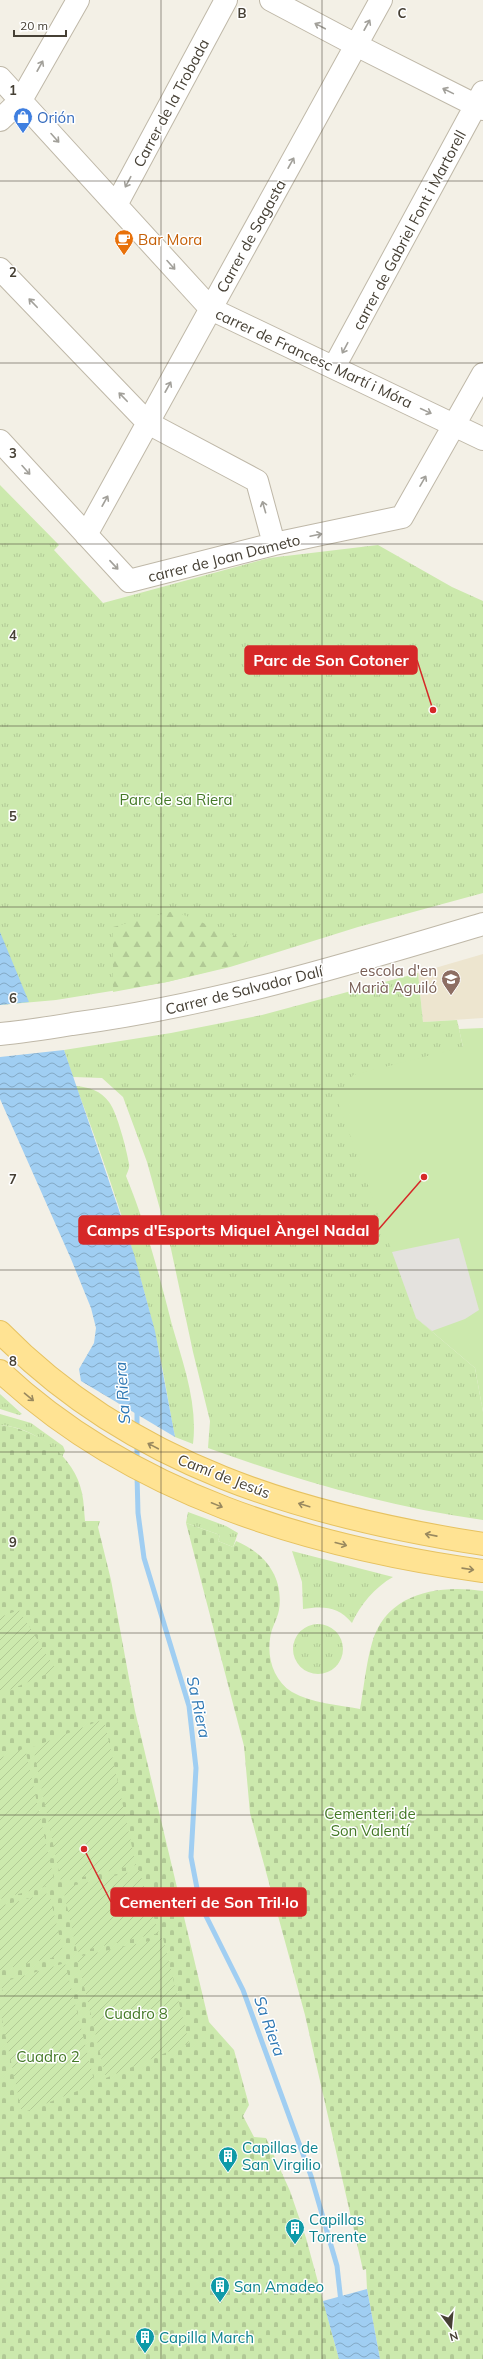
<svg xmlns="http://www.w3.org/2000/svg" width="483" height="2359" viewBox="0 0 483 2359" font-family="Mulish,sans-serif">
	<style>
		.education { fill: #ede5cf }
		.grass { fill: url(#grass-tufts) }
		.forest { fill: url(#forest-firs) }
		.cemetery { fill: url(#cemetery-stones) }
		.garden { fill: url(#garden-furrows) }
		.pitch { fill: #cce9ad }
		.parking { fill: #e4e2de }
		.water { fill: url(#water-waves) }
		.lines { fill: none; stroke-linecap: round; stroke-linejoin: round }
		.stream { stroke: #a0cef2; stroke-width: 5 }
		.minor-casing { stroke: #bfb8a8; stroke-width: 24 }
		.major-casing { stroke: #e6c261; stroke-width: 24 }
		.minor { stroke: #fff; stroke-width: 22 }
		.major { stroke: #ffe393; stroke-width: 22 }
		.oneway { stroke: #a2a09a }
		.oneway2 { stroke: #99895f }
		.grid { fill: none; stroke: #464035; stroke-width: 1; stroke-opacity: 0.55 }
		.labels { text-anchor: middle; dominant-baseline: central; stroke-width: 3; stroke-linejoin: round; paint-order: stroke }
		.street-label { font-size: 15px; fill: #464035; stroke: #fff }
		.shop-label { font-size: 15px; fill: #366cbe; stroke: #fff; text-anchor: start }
		.food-label { font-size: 15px; fill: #c56008; stroke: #fff; text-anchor: start }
		.park-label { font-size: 15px; fill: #447927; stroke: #fff }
		.education-label { font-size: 15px; fill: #785e54; stroke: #fff; text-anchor: end }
		.culture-label { font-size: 15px; fill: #0d838f; stroke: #fff; text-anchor: start }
		.water-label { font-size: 16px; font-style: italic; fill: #2c77b4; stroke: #fff }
		.grid-label { font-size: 13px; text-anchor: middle; font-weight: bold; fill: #464035; stroke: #fff; stroke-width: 3; stroke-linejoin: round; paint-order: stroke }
		.leader { fill: none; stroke: #d62828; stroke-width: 1.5 }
		.callout-dot { fill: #d62828; stroke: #fff; stroke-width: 1.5 }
		.callout { fill: #d62828; stroke: #d62828; stroke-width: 1.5 }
		.callout-label { font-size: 16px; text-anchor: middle; font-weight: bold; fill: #fff }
	</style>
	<defs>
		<pattern id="grass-tufts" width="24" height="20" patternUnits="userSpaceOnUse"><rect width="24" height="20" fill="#cce9ad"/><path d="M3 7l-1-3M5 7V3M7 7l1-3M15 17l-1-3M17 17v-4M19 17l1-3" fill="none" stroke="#b1c995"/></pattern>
		<pattern id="forest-firs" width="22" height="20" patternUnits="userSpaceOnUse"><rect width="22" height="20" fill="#cce9ad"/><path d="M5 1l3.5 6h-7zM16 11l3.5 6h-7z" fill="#b1c995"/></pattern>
		<pattern id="cemetery-stones" width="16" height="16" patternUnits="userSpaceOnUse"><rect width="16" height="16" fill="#cce9ad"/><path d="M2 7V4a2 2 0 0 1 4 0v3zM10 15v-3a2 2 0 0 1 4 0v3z" fill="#b1c995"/></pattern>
		<pattern id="garden-furrows" width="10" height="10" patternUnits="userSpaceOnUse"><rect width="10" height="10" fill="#cce9ad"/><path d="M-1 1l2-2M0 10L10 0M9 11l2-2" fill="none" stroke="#b1c995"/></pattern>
		<pattern id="water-waves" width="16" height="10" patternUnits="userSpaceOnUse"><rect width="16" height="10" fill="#a0cef2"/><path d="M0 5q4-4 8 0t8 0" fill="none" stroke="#84a9c5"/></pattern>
	</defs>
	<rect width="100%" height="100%" fill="#f3f0e6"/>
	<!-- education -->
	<path class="education" d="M 483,954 L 483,1018 L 423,1022 L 418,973 Z"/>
	<!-- grass -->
	<path class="grass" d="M 0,485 L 59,545 L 54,550 L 103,603 L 269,558 L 378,545 L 452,587 L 483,601 L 483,893 L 358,927 L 230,967 L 167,982 L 56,1000 L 0,1005 Z
		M 418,973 L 423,1022 L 457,1020 L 463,1047 L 416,1318 L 475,1368 L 483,1412 L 483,1520 C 385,1506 300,1481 208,1448 L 210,1421 L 193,1352 L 171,1249 L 147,1162 L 123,1097 L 102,1078 L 73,1077 L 64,1050 L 171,1033 L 262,1015 Z
		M 76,1086 C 89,1087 101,1091 109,1102 C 117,1112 127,1151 129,1164 C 130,1168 127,1173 126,1176 C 146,1225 159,1274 172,1325 C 183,1363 198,1404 193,1444 L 175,1437 C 168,1402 163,1365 154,1330 C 134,1247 106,1166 76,1086 Z
		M 0,1394 L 22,1414 L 19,1415 L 0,1409 Z
		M 0,1414 L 31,1423 L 63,1446 L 65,1451 L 62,1457 C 44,1439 26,1427 0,1425 Z
		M 188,1512 L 226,1526 L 238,1533 L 233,1547 L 218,1541 L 220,1535 L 186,1523 Z
		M 292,1551 L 393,1577 C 375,1587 360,1605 352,1623 C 338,1606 323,1606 303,1609 L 302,1582 Z
		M293 1649a25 25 0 1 1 50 0a25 25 0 1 1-50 0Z"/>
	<!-- forest -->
	<path class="forest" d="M 174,911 L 247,941 L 238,964 L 167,982 L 113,992 L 113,927 Z"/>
	<!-- cemetery -->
	<path class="cemetery" d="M 0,1425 C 36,1428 75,1456 82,1493 C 84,1502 84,1512 85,1521 L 100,1521 L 98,1527 L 111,1580 L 135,1711 L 209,2022 L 234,2050 L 249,2105 L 243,2116 L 254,2137 L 266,2138 L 290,2191 L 306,2238 L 339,2359 L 0,2359 Z
		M 186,1523 L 220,1535 L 218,1541 L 233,1547 L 236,1541 C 265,1553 284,1577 279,1610 C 277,1620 271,1628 270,1639 C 267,1658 274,1681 292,1692 C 311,1703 339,1705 360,1709 C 364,1687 366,1664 372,1643 C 386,1593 438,1584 483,1591 L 483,2359 L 380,2359 L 367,2289 L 366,2269 L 363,2270 L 305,2015 L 250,1813 L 244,1746 Z"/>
	<!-- garden -->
	<path class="garden" d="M 19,1610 L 56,1670 L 0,1694 L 0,1617 Z
		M 104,1719 L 136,1865 L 61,1882 L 33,1747 Z
		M 25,1748 L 55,1884 L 0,1899 L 0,1758 Z
		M 139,1870 L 159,1933 L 77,1952 L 63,1888 Z
		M 49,1893 L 64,1955 L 0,1970 L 0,1906 Z
		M 163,1938 L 189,2043 L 106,2078 L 77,1957 Z
		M 65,1963 L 95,2084 L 22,2113 L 0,2010 L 0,2003 L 5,1998 L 0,1983 Z"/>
	<!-- pitch -->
	<path class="pitch" d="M 483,1028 L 483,1412 L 475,1368 L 416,1318 L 338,1102 L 353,1075 L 463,1047 L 459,1029 Z"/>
	<!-- parking -->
	<path class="parking" d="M 459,1238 L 479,1310 L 465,1319 L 432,1331 L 416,1318 L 392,1252 Z"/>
	<!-- water -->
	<path class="water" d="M 0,932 L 29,1002 L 0,1005 Z
		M 64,1050 L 134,1254 L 155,1331 L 175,1437 L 81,1381 L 79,1369 L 94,1343 L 96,1328 L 91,1308 L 71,1259 L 0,1099 L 0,1057 Z
		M 367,2289 L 380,2359 L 339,2359 L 323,2301 Z"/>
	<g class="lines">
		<!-- stream -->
		<path class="stream" d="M 137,1409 L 137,1429
			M 137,1443 L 137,1461
			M 137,1475 L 138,1513 L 144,1558 L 189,1706 L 196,1768 L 191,1857 L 200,1904 L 243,1990 L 311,2176 L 337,2266 L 341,2302"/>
		<!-- minor casing -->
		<g class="minor-casing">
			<path id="minor" d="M 271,0 L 356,45 L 483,109
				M 0,78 L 211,309 L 483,439
				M 0,120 L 21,100 L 78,0
				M 116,205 L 226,0
				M 0,269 L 148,423 L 257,481 L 274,544
				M 334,367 L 483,92
				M 0,441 L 129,581 L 274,544 L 402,517 L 483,374
				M 86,535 L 381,0
				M 0,1034 C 24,1032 48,1028 72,1024 C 214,1005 346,965 483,924"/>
		</g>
		<!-- major casing -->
		<g class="major-casing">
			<path id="major" d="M 0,1332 C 131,1466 303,1516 483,1544
				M 0,1371 C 131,1494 309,1547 483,1571"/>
		</g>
		<!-- minor -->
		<use href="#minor" class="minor"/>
		<!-- major -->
		<use href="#major" class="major"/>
	</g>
	<!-- one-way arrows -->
	<defs><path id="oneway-shaft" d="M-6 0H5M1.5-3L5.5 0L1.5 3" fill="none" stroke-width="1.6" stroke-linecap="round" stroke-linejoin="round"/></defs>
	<g class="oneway">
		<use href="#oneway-shaft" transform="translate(367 25) rotate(-61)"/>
		<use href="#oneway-shaft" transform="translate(320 26) rotate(-152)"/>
		<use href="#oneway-shaft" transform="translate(40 66) rotate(-61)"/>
		<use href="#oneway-shaft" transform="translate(448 91) rotate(-154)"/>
		<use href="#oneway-shaft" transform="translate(55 138) rotate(48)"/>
		<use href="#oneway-shaft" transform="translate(291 163) rotate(-61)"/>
		<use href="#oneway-shaft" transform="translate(128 182) rotate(118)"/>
		<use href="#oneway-shaft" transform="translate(171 265) rotate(48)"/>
		<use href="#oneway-shaft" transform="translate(33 303) rotate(-134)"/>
		<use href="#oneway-shaft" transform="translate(345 348) rotate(118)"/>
		<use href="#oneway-shaft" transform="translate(168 387) rotate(-61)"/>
		<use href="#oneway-shaft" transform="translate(123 397) rotate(-134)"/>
		<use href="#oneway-shaft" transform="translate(426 411) rotate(25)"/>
		<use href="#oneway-shaft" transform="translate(26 470) rotate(48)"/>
		<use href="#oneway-shaft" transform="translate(423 481) rotate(-60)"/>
		<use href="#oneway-shaft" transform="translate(105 501) rotate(-61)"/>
		<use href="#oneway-shaft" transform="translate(264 507) rotate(-106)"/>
		<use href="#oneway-shaft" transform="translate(316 535) rotate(-12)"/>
		<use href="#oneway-shaft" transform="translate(114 565) rotate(47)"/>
	</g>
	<g class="oneway2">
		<use href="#oneway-shaft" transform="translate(29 1397) rotate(40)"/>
		<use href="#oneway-shaft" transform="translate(153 1446) rotate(-152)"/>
		<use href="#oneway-shaft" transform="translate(217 1505) rotate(22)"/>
		<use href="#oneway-shaft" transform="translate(304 1505) rotate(-163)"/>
		<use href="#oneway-shaft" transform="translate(431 1535) rotate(-169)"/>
		<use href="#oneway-shaft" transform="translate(341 1544) rotate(15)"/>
		<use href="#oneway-shaft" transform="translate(468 1569) rotate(8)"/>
	</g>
	<!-- grid -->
	<path class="grid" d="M 161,0 L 161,2359M 322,0 L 322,2359M 0,181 L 483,181M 0,363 L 483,363M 0,544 L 483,544M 0,726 L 483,726M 0,907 L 483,907M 0,1089 L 483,1089M 0,1270 L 483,1270M 0,1452 L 483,1452M 0,1633 L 483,1633M 0,1815 L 483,1815M 0,1996 L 483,1996M 0,2178 L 483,2178"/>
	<!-- icons -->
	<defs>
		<g id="shop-pin" transform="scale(1)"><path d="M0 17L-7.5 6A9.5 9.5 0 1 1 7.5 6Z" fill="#3f7fe0" stroke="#fff"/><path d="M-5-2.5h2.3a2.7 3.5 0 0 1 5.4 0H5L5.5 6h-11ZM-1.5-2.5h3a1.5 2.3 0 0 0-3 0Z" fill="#fff"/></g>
		<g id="cafe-pin" transform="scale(1)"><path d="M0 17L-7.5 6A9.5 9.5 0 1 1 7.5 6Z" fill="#e8710a" stroke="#fff"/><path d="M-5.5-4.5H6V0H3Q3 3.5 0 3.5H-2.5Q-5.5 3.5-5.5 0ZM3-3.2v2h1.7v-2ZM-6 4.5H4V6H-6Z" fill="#fff"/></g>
		<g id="school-pin" transform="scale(1)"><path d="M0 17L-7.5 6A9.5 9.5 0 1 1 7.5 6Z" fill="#8d6e63" stroke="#fff"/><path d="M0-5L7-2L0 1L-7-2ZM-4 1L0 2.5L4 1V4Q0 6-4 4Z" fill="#fff"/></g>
		<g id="building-pin" transform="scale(1)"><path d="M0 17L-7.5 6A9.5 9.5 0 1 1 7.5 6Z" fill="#0f9aa8" stroke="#fff"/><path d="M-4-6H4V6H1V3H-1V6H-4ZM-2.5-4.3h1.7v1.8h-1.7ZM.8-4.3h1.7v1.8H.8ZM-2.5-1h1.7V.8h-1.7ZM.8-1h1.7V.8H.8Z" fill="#fff"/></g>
	</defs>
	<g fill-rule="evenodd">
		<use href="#shop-pin" x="23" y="117"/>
		<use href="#cafe-pin" x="124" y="239"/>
		<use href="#school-pin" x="451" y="979"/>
		<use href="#building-pin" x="228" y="2156"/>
		<use href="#building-pin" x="295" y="2228"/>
		<use href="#building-pin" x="220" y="2286"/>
		<use href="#building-pin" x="145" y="2337"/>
	</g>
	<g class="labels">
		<!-- street labels -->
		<g class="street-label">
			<text transform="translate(171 103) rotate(-62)">Carrer de la Trobada</text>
			<text transform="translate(409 230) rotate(-62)">carrer de Gabriel Font i Martorell</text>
			<text transform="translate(251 236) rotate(-61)">Carrer de Sagasta</text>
			<text transform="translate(314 358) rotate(25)">carrer de Francesc Martí i Móra</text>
			<text transform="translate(224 558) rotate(-14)">carrer de Joan Dameto</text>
			<text transform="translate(244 990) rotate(-14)">Carrer de Salvador Dalí</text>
			<text transform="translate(224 1476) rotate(21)">Camí de Jesús</text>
		</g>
		<!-- shop labels -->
		<g class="shop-label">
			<text x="37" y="117">Orión</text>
		</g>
		<!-- food labels -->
		<g class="food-label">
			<text x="138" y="239">Bar Mora</text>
		</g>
		<!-- park labels -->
		<g class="park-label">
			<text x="176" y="799">Parc de sa Riera</text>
			<text x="370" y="1813">Cementeri de<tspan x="370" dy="17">Son Valentí</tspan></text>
			<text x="136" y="2013">Cuadro 8</text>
			<text x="48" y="2056">Cuadro 2</text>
		</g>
		<!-- education labels -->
		<g class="education-label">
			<text x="437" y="970">escola d'en<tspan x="437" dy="17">Marià Aguiló</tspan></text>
		</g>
		<!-- culture labels -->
		<g class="culture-label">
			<text x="242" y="2147">Capillas de<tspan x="242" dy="17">San Virgilio</tspan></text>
			<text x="309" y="2219">Capillas<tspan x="309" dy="17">Torrente</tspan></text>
			<text x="234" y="2286">San Amadeo</text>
			<text x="159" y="2337">Capilla March</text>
		</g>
		<!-- water labels -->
		<g class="water-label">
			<text transform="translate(122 1393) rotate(-94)">Sa Riera</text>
			<text transform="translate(199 1707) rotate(78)">Sa Riera</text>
			<text transform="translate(270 2026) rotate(70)">Sa Riera</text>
		</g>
	</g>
	<g class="grid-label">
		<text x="242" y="18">B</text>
		<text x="402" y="18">C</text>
		<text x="13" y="95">1</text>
		<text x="13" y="277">2</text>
		<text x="13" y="458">3</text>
		<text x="13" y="640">4</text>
		<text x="13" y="821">5</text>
		<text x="13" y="1003">6</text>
		<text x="13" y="1184">7</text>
		<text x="13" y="1366">8</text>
		<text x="13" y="1547">9</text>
	</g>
	<!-- callouts -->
	<path class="leader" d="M433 710L417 660M424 1177L378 1230M84 1849L111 1902"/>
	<g class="callout-dot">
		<circle cx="433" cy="710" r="4"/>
		<circle cx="424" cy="1177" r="4"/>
		<circle cx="84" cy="1849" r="4"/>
	</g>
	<g class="callout">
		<rect x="245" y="646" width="172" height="28" rx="4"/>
		<rect x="79" y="1216" width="299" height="28" rx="4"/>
		<rect x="111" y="1888" width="195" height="28" rx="4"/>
	</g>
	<g class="callout-label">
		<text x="331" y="666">Parc de Son Cotoner</text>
		<text x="228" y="1236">Camps d'Esports Miquel Àngel Nadal</text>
		<text x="209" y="1908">Cementeri de Son Tril·lo</text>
	</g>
	<!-- north arrow -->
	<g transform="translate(451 2327) rotate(164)" stroke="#ffffff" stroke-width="3" paint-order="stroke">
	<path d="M0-3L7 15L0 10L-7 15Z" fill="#464035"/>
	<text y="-6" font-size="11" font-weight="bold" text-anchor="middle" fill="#464035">N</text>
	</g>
	<!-- scale -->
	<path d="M14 30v6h52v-6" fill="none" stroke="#464035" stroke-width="2"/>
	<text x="20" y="30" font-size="12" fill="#464035" stroke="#ffffff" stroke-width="3" paint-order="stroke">20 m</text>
</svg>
